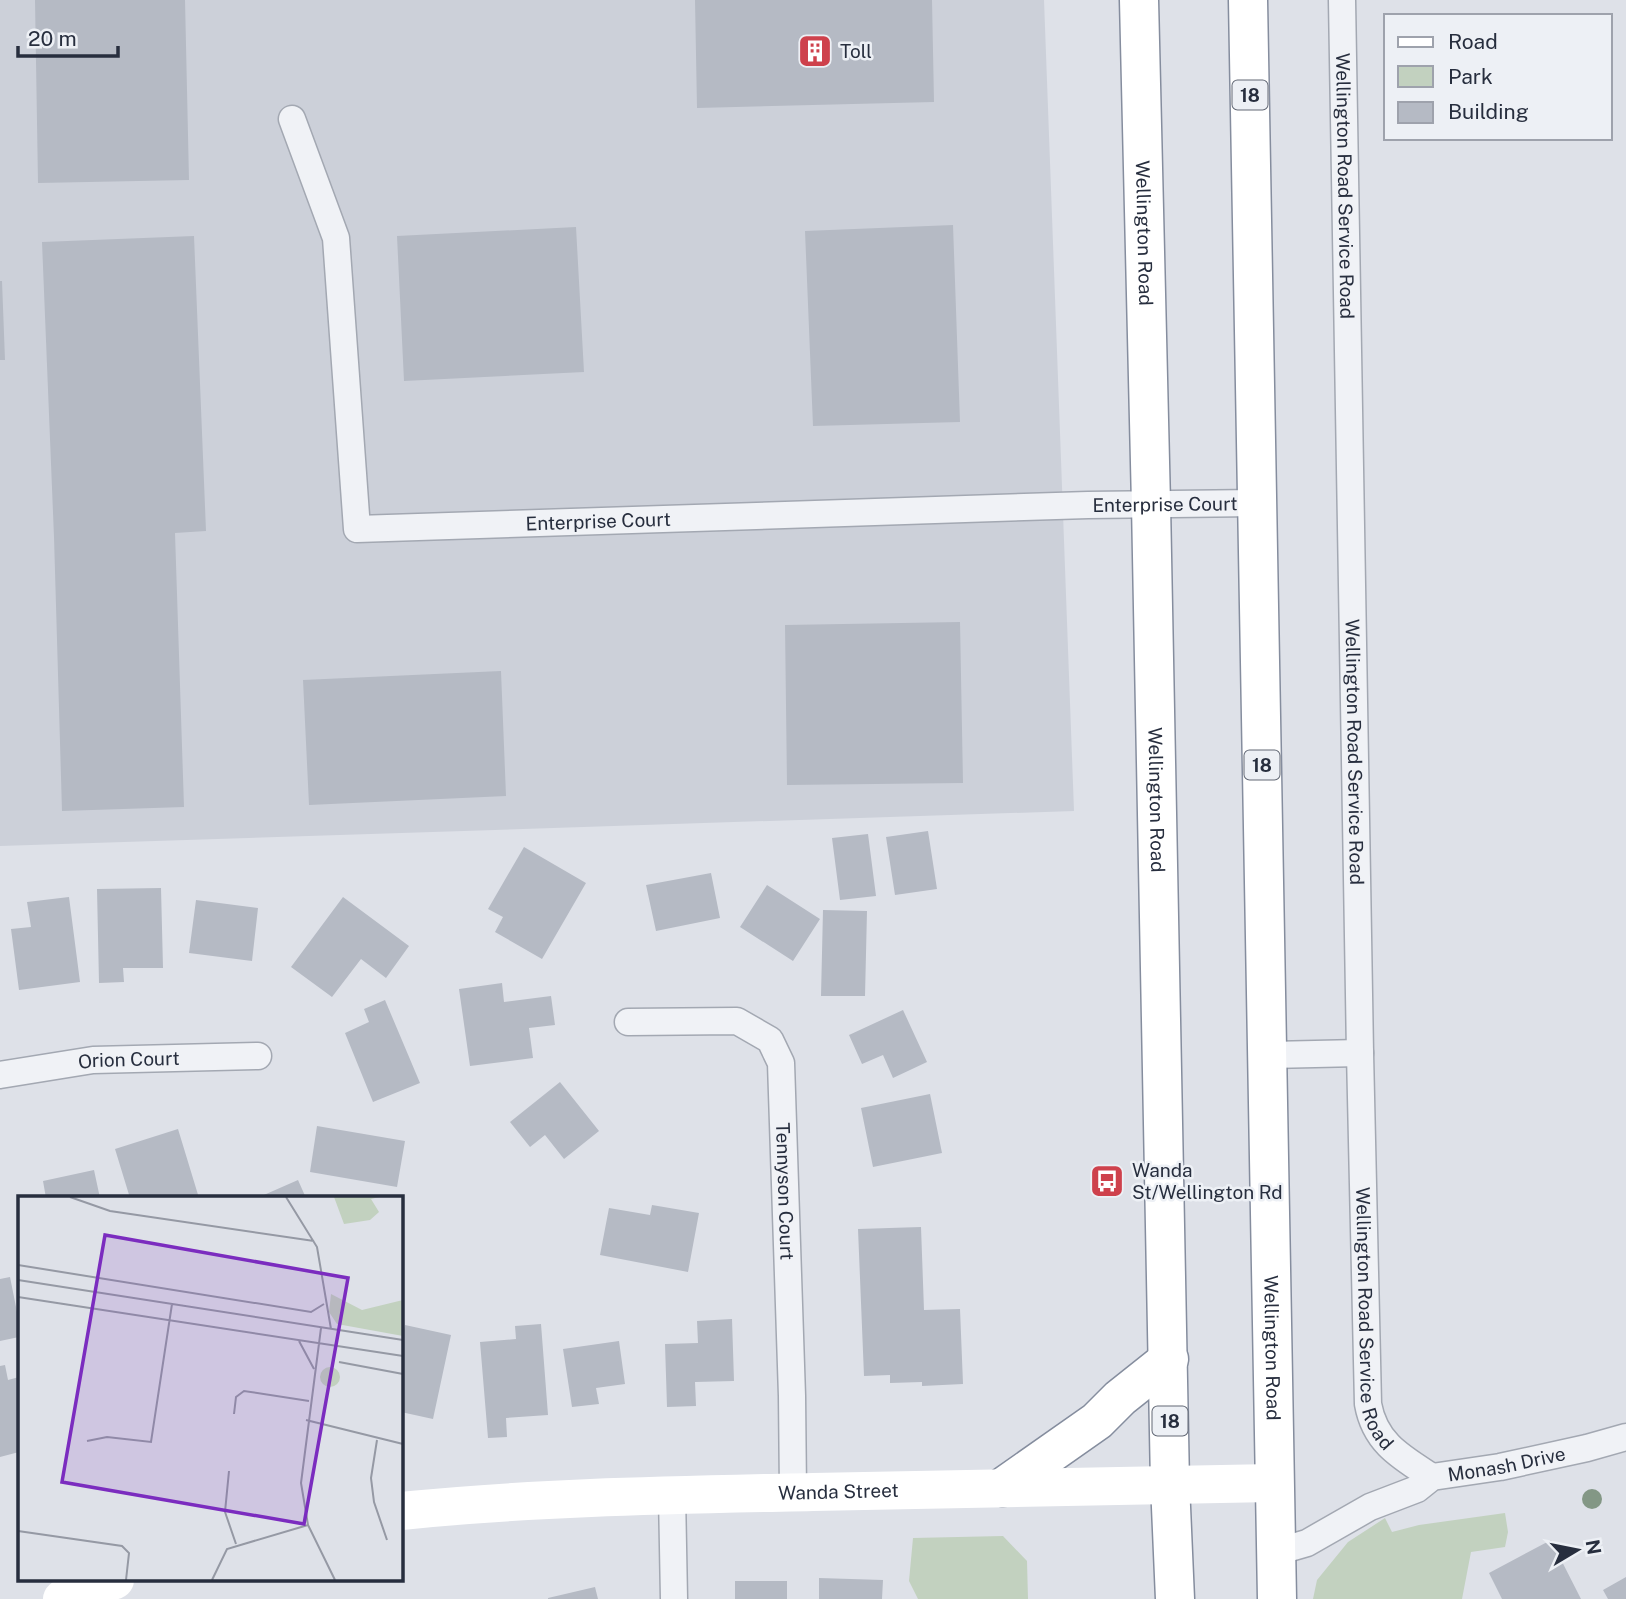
<svg xmlns="http://www.w3.org/2000/svg" width="1626" height="1599" viewBox="0 0 1626 1599" font-family="'Public Sans',sans-serif">
	<style>
		.built { fill: #ccd0d9 }
		.green { fill: #c2d1bf }
		.building { fill: #b5bac4 }
		.lines { fill: none; stroke-linecap: round; stroke-linejoin: round }
		.street-casing { stroke: #a3a8b2; stroke-width: 29 }
		.highway-casing { stroke: #858d9e; stroke-width: 41 }
		.street { stroke: #f0f2f6; stroke-width: 26 }
		.secondary { stroke: #fff; stroke-width: 38 }
		.highway { stroke: #fff; stroke-width: 38 }
		.tree { fill: #839785 }
		.labels { text-anchor: middle; dominant-baseline: central; stroke-width: 5; stroke-linejoin: round; paint-order: stroke }
		.shield { fill: #edf0f5; stroke: #626875; stroke-width: 2 }
		.shield-label { font-size: 18px; font-weight: bold; fill: #272e3e }
		.poi-label { font-size: 19px; fill: #272e3e; stroke: #edf0f5; text-anchor: start }
		.street-label { font-size: 19px; fill: #272e3e; stroke: #edf0f5 }
		.inset-road { fill: none; stroke: #9599a4; stroke-width: 2 }
		.view { fill: #7b2cbf; fill-opacity: 0.15; stroke: #7b2cbf; stroke-width: 3.5 }
		.inset-edge { fill: none; stroke: #272e3e; stroke-width: 3.5 }
	</style>
	<rect width="100%" height="100%" fill="#dee1e8"/>
	<!-- built -->
	<path class="built" d="M 0,0 L 1044,0 L 1074,811 L 0,846 Z"/>
	<!-- green -->
	<path class="green" d="M 1505,1513 L 1508,1532 L 1505,1547 L 1471,1552 L 1462,1599 L 1313,1599 L 1317,1580 L 1348,1542 L 1385,1518 L 1392,1532 L 1419,1525 Z
		M 1003,1536 L 1027,1561 L 1028,1599 L 918,1599 L 909,1581 L 913,1538 Z"/>
	<!-- building -->
	<path class="building" d="M 35,0 L 185,0 L 189,180 L 38,183 Z
		M 695,0 L 932,0 L 934,102 L 697,108 Z
		M 953,225 L 960,422 L 813,426 L 805,231 Z
		M 576,227 L 584,372 L 404,381 L 397,236 Z
		M 194,236 L 206,531 L 175,533 L 184,807 L 62,811 L 54,537 L 42,242 Z
		M 0,281 L 2,281 L 5,360 L 0,360 Z
		M 960,622 L 963,783 L 787,785 L 785,625 Z
		M 501,671 L 506,796 L 309,805 L 303,680 Z
		M 928,831 L 937,889 L 895,895 L 886,837 Z
		M 868,834 L 876,896 L 840,900 L 832,838 Z
		M 524,847 L 586,883 L 542,959 L 495,932 L 503,917 L 488,909 Z
		M 711,873 L 720,918 L 656,931 L 646,885 Z
		M 767,885 L 820,919 L 793,961 L 740,927 Z
		M 161,888 L 163,968 L 123,968 L 124,982 L 99,983 L 97,889 Z
		M 69,897 L 80,982 L 19,990 L 11,929 L 31,927 L 27,902 Z
		M 343,897 L 409,946 L 386,978 L 361,959 L 332,997 L 291,967 Z
		M 196,900 L 258,908 L 252,961 L 189,953 Z
		M 823,910 L 867,911 L 865,996 L 821,996 Z
		M 502,983 L 504,1002 L 551,996 L 555,1025 L 529,1028 L 533,1058 L 470,1066 L 459,989 Z
		M 385,1000 L 420,1083 L 373,1102 L 345,1033 L 369,1022 L 364,1009 Z
		M 903,1010 L 927,1062 L 893,1078 L 883,1055 L 862,1064 L 849,1035 Z
		M 560,1082 L 599,1131 L 564,1159 L 545,1135 L 530,1147 L 510,1122 Z
		M 930,1094 L 942,1153 L 873,1167 L 861,1108 Z
		M 317,1126 L 405,1141 L 397,1187 L 310,1172 Z
		M 178,1129 L 199,1198 L 130,1198 L 115,1149 Z
		M 94,1170 L 100,1198 L 46,1198 L 43,1181 Z
		M 298,1180 L 306,1198 L 257,1198 Z
		M 652,1205 L 699,1213 L 688,1272 L 600,1255 L 609,1208 L 650,1215 Z
		M 921,1227 L 924,1310 L 960,1309 L 963,1384 L 922,1386 L 922,1382 L 890,1383 L 890,1375 L 864,1376 L 858,1229 Z
		M 10,1277 L 19,1322 L 19,1337 L 0,1341 L 0,1279 Z
		M 732,1319 L 734,1381 L 695,1382 L 696,1406 L 667,1407 L 665,1344 L 698,1343 L 697,1321 Z
		M 541,1324 L 548,1415 L 506,1418 L 507,1437 L 488,1438 L 480,1342 L 516,1339 L 515,1326 Z
		M 405,1325 L 451,1335 L 433,1419 L 401,1412 L 401,1346 Z
		M 619,1341 L 625,1384 L 596,1388 L 599,1404 L 572,1407 L 563,1349 Z
		M 5,1365 L 8,1380 L 19,1377 L 19,1452 L 0,1457 L 0,1366 Z
		M 1551,1540 L 1581,1599 L 1502,1599 L 1489,1573 Z
		M 1626,1577 L 1626,1599 L 1608,1599 L 1603,1590 Z
		M 819,1578 L 883,1580 L 882,1599 L 819,1599 Z
		M 735,1581 L 787,1581 L 787,1599 L 735,1599 Z
		M 595,1587 L 598,1599 L 548,1599 L 548,1598 Z"/>
	<g class="lines">
		<!-- street casing -->
		<g class="street-casing">
			<g id="street">
				<path id="s1" d="M 1342,0 L 1360,1053 L 1368,1404 C 1375,1443 1401,1457 1432,1477"/>
				<path id="s2" d="M 292,119 L 336,238 L 357,529 L 1088,505 L 1257,503"/>
				<path id="s3" d="M 628,1022 L 737,1021 L 770,1040 L 781,1063 L 792,1396 L 793,1492"/>
				<path d="M 1267,1055 L 1360,1053"/>
				<path id="s4" d="M 0,1075 L 93,1060 L 258,1056"/>
				<path d="M 672,1494 L 674,1599"/>
				<path id="s5" d="M 1276,1552 L 1307,1543 L 1370,1507 L 1417,1489 L 1432,1477 L 1500,1467 L 1587,1448 L 1626,1437"/>
			</g>
		</g>
		<!-- highway casing -->
		<g class="highway-casing">
			<g id="highway">
				<path id="s7" d="M 1139,0 L 1151,504 L 1170,1484 L 1175,1599"/>
				<path id="s8" d="M 1248,0 L 1277,1599"/>
				<path d="M 1003,1487 L 1097,1421 L 1120,1398 L 1169,1359"/>
			</g>
		</g>
		<!-- street -->
		<use href="#street" class="street"/>
		<!-- secondary -->
		<g class="secondary">
			<path id="s6" d="M 401,1511 C 538,1497 676,1495 813,1492 C 967,1488 1121,1485 1274,1483"/>
			<path d="M 62,1599 L 115,1580"/>
		</g>
		<!-- highway -->
		<use href="#highway" class="highway"/>
	</g>
	<!-- trees -->
	<circle class="tree" cx="1592" cy="1499" r="10"/>
	<!-- icons -->
	<defs>
		<g id="building-square" transform="scale(1.75)"><rect x="-9" y="-9" width="18" height="18" rx="4" fill="#ce414c" stroke="#edf0f5"/><path d="M-4-6H4V6H1V3H-1V6H-4ZM-2.5-4.3h1.7v1.8h-1.7ZM.8-4.3h1.7v1.8H.8ZM-2.5-1h1.7V.8h-1.7ZM.8-1h1.7V.8H.8Z" fill="#fff"/></g>
		<g id="bus-square" transform="scale(1.75)"><rect x="-9" y="-9" width="18" height="18" rx="4" fill="#ce414c" stroke="#edf0f5"/><path d="M-5-6H5V4H4V6H2V4H-2V6H-4V4H-5ZM-3.5-4V0h7V-4ZM-3.5 1.2v1.5H-2V1.2ZM2 1.2v1.5H3.5V1.2Z" fill="#fff"/></g>
	</defs>
	<g fill-rule="evenodd">
		<use href="#building-square" x="815" y="51"/>
		<use href="#bus-square" x="1107" y="1181"/>
	</g>
	<g class="labels">
		<!-- shield labels -->
		<g class="shield">
			<rect x="1232.5" y="80.5" width="35" height="29" rx="5"/>
			<rect x="1244.5" y="750.5" width="35" height="29" rx="5"/>
			<rect x="1152.5" y="1406.5" width="35" height="29" rx="5"/>
		</g>
		<g class="shield-label">
			<text x="1250" y="95">18</text>
			<text x="1262" y="765">18</text>
			<text x="1170" y="1421">18</text>
		</g>
		<!-- poi labels -->
		<g class="poi-label">
			<text x="840" y="51">Toll</text>
			<text x="1132" y="1170">Wanda<tspan x="1132" dy="22">St/Wellington Rd</tspan></text>
		</g>
		<!-- street labels -->
		<g class="street-label">
			<text stroke="none"><textPath href="#s1" startOffset="186">Wellington Road Service Road</textPath></text>
			<text stroke="none"><textPath href="#s7" startOffset="233">Wellington Road</textPath></text>
			<text stroke="none"><textPath href="#s2" startOffset="1227">Enterprise Court</textPath></text>
			<text stroke="none"><textPath href="#s2" startOffset="660">Enterprise Court</textPath></text>
			<text stroke="none"><textPath href="#s1" startOffset="752">Wellington Road Service Road</textPath></text>
			<text stroke="none"><textPath href="#s7" startOffset="800">Wellington Road</textPath></text>
			<text stroke="none"><textPath href="#s4" startOffset="130">Orion Court</textPath></text>
			<text stroke="none"><textPath href="#s3" startOffset="301">Tennyson Court</textPath></text>
			<text stroke="none"><textPath href="#s1" startOffset="1320">Wellington Road Service Road</textPath></text>
			<text stroke="none"><textPath href="#s8" startOffset="1348">Wellington Road</textPath></text>
			<text stroke="none"><textPath href="#s5" startOffset="250">Monash Drive</textPath></text>
			<text stroke="none"><textPath href="#s6" startOffset="438">Wanda Street</textPath></text>
		</g>
	</g>
	<!-- overview -->
	<g transform="translate(18 1196)">
		<rect width="385" height="385" fill="#dee1e8"/>
		<path d="M 316,1 L 361,1 L 353,3 L 361,16 L 352,24 L 326,28 ZM 313,98 L 344,114 L 385,104 L 385,140 L 319,128 L 311,116 ZM302 181a10 10 0 1 1 20 0a10 10 0 1 1-20 0Z" fill="#c2d1bf"/>
		<path class="inset-road" d="M 52,1 L 92,15 L 296,45M 268,1 L 299,51 L 313,133M 0,69 L 293,116 L 306,108M 0,84 L 385,144M 0,101 L 385,160M 303,132 L 283,287 L 290,329 L 317,384M 281,145 L 296,173M 321,166 L 385,178M 216,218 L 218,201 L 226,195 L 291,205M 288,224 L 385,248M 359,244 L 353,282 L 356,306 L 369,344M 69,245 L 89,241 L 133,246 L 154,108M 211,275 L 207,316 L 218,348M 0,335 L 104,350 L 111,357 L 108,384M 194,384 L 209,353 L 290,329"/>
		<path class="view" d="M 87,39 L 330,82 L 286,328 L 44,286 Z"/>
		<rect width="385" height="385" class="inset-edge"/>
	</g>
	<!-- legend -->
	<rect x="1384" y="14" width="228" height="126" fill="#edf0f5" stroke="#9ea2ac" stroke-width="2"/>
	<rect x="1398" y="37" width="35" height="10" fill="#ffffff" stroke="#9ea2ac" stroke-width="2"/>
	<text x="1448" y="49" font-size="21" fill="#272e3e">Road</text>
	<rect x="1398" y="66" width="35" height="21" fill="#c2d1bf" stroke="#9ea2ac" stroke-width="2"/>
	<text x="1448" y="84" font-size="21" fill="#272e3e">Park</text>
	<rect x="1398" y="102" width="35" height="21" fill="#b5bac4" stroke="#9ea2ac" stroke-width="2"/>
	<text x="1448" y="119" font-size="21" fill="#272e3e">Building</text>
	<!-- north arrow -->
	<g transform="translate(1577 1550) rotate(80)" stroke="#edf0f5" stroke-width="5" paint-order="stroke">
	<path d="M0-5L12 26L0 18L-12 26Z" fill="#272e3e"/>
	<text y="-10" font-size="19" font-weight="bold" text-anchor="middle" fill="#272e3e">N</text>
	</g>
	<!-- scale -->
	<path d="M18 46v10h100v-10" fill="none" stroke="#272e3e" stroke-width="3.5"/>
	<text x="28" y="46" font-size="21" fill="#272e3e" stroke="#edf0f5" stroke-width="5" paint-order="stroke">20 m</text>
</svg>
